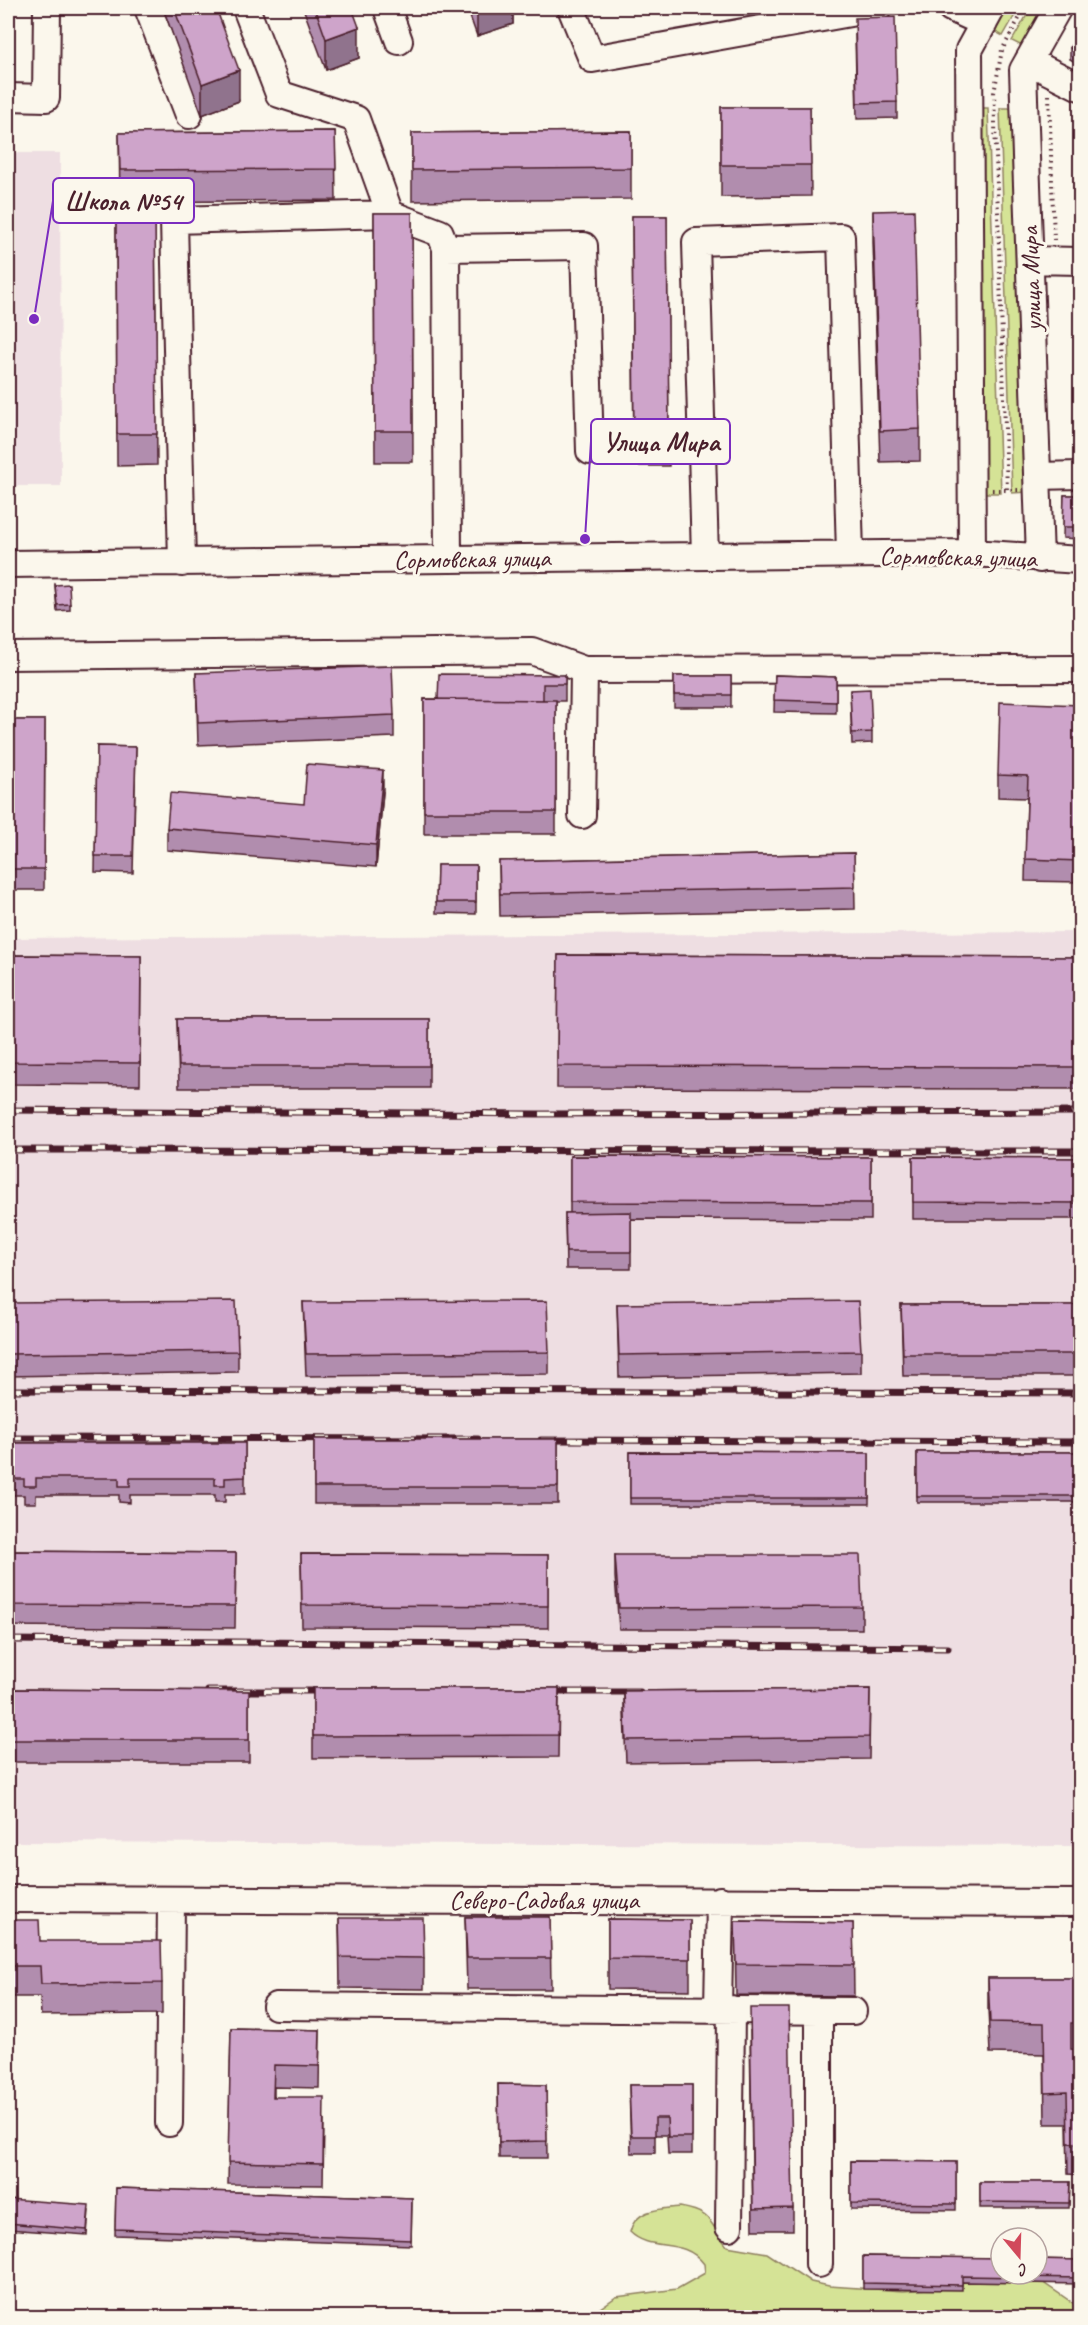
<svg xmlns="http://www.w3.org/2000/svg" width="1088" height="2325" viewBox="0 0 1088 2325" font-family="Caveat,sans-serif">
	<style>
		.built { fill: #eedee2 }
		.green { fill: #d5e396; stroke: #908160; stroke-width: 1.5 }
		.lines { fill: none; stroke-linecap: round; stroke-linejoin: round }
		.stream { stroke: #728f9f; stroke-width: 6 }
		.minor-casing { stroke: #4a1f2b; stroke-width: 30 }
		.path { stroke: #4a1f2b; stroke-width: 4; stroke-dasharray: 1.5 4.5; stroke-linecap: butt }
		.minor { stroke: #fbf7ec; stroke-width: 26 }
		.rail-casing { stroke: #4a1f2b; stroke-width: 7 }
		.rail { stroke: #fbf7ec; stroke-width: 4.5; stroke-dasharray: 14; stroke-linecap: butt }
		.wall { fill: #b18dae; stroke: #4a1f2b; stroke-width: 1.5 }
		.shaded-wall { fill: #90738d; stroke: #4a1f2b; stroke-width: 1.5 }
		.building { fill: #cea4ca; stroke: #4a1f2b; stroke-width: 1.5 }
		.labels { text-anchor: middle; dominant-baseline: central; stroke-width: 6; stroke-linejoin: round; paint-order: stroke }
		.street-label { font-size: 26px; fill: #4a1f2b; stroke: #fbf7ec }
		.leader { fill: none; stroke: #7b2cbf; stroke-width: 2 }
		.callout-dot { fill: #7b2cbf; stroke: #fbf7ec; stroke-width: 2 }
		.callout { fill: #fbf7ec; stroke: #7b2cbf; stroke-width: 2 }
		.callout-label { font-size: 27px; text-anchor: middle; font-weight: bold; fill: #4a1f2b }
	</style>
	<rect width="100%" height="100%" fill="#fbf7ec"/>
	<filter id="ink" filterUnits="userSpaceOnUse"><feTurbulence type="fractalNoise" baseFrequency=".0167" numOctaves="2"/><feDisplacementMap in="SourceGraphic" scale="12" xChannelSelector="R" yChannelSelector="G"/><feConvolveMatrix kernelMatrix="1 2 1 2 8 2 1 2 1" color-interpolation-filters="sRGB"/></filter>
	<g filter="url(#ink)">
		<!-- built -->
		<path class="built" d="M 8,153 L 60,153 L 61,486 L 8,486 Z
			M 1080,932 L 1080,1846 L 8,1842 L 8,938 Z"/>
		<!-- green -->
		<path class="green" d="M 1004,8 L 1019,8 L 1003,36 L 992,30 Z
			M 1031,8 L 1046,8 L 1024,47 L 1012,41 Z
			M 976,108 L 988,108 L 1001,493 L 985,493 Z
			M 1000,108 L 1017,108 L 1028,492 L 1012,493 Z
			M 680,2207 C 715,2213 708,2223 727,2246 L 767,2253 L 811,2282 L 829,2286 L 903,2291 L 928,2289 L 992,2274 L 1010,2274 L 1039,2280 L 1080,2308 L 1080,2318 L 586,2318 L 616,2297 L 677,2289 L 705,2273 L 704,2264 C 683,2236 651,2253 630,2232 C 635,2209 660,2209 680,2207 Z"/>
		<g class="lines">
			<!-- stream -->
			<path class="stream" d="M 8,2317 L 45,2318"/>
			<!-- minor casing -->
			<g class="minor-casing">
				<path id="minor" d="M 148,8 L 189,115
					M 387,8 L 399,41
					M 571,8 L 592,59 L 878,8
					M 951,8 L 984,23
					M 1028,61 L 1080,87
					M 8,97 L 46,98 L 47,8
					M 390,214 L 440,233 L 446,248
					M 1030,260 L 1080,261
					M 1038,476 L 1080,475
					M 972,553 L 969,50 L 992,8
					M 705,556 L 696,242 L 841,237 L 850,554
					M 448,559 L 446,248 L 584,246 L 590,451
					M 1040,559 L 1023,70 L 1058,8
					M 182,563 L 174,220 L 390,214 L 356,119 L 279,94 L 246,8
					M 8,564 L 972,553 L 1080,560
					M 8,656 L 532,651 L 584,670 L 1080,669
					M 582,815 L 584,670
					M 8,1899 L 1080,1903
					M 276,2006 L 853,2011
					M 718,2009 L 720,1900
					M 819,2011 L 819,2264
					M 169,2123 L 171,1900
					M 729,2227 L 731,2009"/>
			</g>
			<!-- path -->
			<path class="path" d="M 1049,95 L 1054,240
				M 992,490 L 1007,490
				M 1018,490 L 1007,490 L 994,93 L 1002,50 L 1025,8"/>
			<!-- minor -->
			<use href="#minor" class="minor"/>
			<!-- rail casing -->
			<g class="rail-casing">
				<path id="rail" d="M 8,1110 L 537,1114 L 1080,1112
					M 8,1150 L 1080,1151
					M 8,1390 L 1080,1393
					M 8,1438 L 478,1439
					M 541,1440 L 1080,1442
					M 8,1640 L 948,1648
					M 208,1691 L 328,1691
					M 541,1692 L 640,1692"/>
			</g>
			<!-- rail -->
			<use href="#rail" class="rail"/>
		</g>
		<!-- wall -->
		<path class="wall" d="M 163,8 L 216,8 L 239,101 L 202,115 Z
			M 303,8 L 352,8 L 359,58 L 326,70 Z
			M 467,8 L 513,8 L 513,24 L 477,36 Z
			M 1080,27 L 1080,65 L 1070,59 L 1070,48 Z
			M 855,35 L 897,102 L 897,118 L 857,119 Z
			M 721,107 L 810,107 L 811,196 L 721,197 Z
			M 335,131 L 336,200 L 120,202 L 119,133 Z
			M 631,131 L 631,199 L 412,201 L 412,133 Z
			M 1080,135 L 1080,185 L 1077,185 L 1077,174 Z
			M 873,211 L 920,429 L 920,461 L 880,462 L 873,242 Z
			M 374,213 L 412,213 L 413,462 L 375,462 Z
			M 116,215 L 155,215 L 157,465 L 117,466 Z
			M 632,216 L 667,216 L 669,466 L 634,466 Z
			M 1079,235 L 1080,235 L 1080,310 L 1079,266 Z
			M 1064,495 L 1080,495 L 1080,539 L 1063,538 Z
			M 55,585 L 70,604 L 70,610 L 57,611 Z
			M 196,673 L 394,715 L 394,737 L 198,745 Z
			M 565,675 L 565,701 L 556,701 L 556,834 L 424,834 L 424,699 L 438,699 Z
			M 775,675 L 836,677 L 836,713 L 774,712 Z
			M 674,676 L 731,676 L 731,707 L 674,707 Z
			M 850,690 L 872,732 L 872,743 L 852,744 Z
			M 1080,705 L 1080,882 L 1025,881 L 1027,798 L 998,797 L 998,775 Z
			M 8,720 L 45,720 L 44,890 L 8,890 Z
			M 97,746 L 136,747 L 133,873 L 95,872 Z
			M 383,792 L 376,867 L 167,850 L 167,828 Z
			M 854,853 L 855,909 L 500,916 L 499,861 Z
			M 437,865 L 476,865 L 476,914 L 436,913 Z
			M 8,955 L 141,956 L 140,1085 L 8,1084 Z
			M 558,955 L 1080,957 L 1080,1089 L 557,1088 Z
			M 177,1019 L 429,1019 L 429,1088 L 179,1088 Z
			M 570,1156 L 871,1157 L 871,1220 L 631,1219 L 631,1269 L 566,1269 L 565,1213 L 570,1213 Z
			M 913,1157 L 1080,1158 L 1080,1219 L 913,1219 Z
			M 303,1302 L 549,1352 L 549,1374 L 306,1376 Z
			M 8,1303 L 238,1351 L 238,1372 L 8,1376 Z
			M 617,1304 L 861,1351 L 861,1373 L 619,1377 Z
			M 901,1305 L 1080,1305 L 1080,1376 L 903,1376 Z
			M 314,1439 L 558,1439 L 558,1504 L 314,1504 Z
			M 8,1443 L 245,1443 L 245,1494 L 225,1494 L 225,1502 L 215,1502 L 215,1495 L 130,1495 L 130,1503 L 119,1502 L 119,1495 L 36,1495 L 36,1503 L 24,1503 L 24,1495 L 8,1495 Z
			M 630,1452 L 869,1453 L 869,1504 L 630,1504 Z
			M 917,1452 L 1080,1452 L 1080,1502 L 917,1502 Z
			M 8,1551 L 236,1553 L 235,1628 L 8,1626 Z
			M 301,1554 L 548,1555 L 548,1628 L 302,1627 Z
			M 615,1555 L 862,1607 L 862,1629 L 619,1629 L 615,1577 Z
			M 313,1688 L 559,1688 L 558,1757 L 313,1758 Z
			M 8,1689 L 249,1691 L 249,1762 L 8,1762 Z
			M 870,1689 L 869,1759 L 626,1762 L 624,1713 L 624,1691 Z
			M 465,1917 L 550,1917 L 551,1989 L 467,1989 Z
			M 339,1918 L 424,1958 L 424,1989 L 340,1988 Z
			M 608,1919 L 690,1920 L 690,1990 L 608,1989 Z
			M 8,1920 L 40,1941 L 162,1983 L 162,2014 L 41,2015 L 40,1997 L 8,1997 Z
			M 735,1921 L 853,1923 L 854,1996 L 736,1995 Z
			M 988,1978 L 1080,1978 L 1080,2175 L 1068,2174 L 1067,2124 L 1045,2124 L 1044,2054 L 990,2053 L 988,2009 Z
			M 231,2028 L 320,2030 L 319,2088 L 274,2087 L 274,2097 L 324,2119 L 323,2185 L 228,2184 Z
			M 750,2030 L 793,2208 L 793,2230 L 753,2230 Z
			M 498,2084 L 546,2085 L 547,2158 L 499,2158 Z
			M 629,2085 L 692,2085 L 692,2154 L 668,2154 L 667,2135 L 655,2135 L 655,2153 L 631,2153 Z
			M 851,2161 L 956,2162 L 956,2210 L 851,2209 Z
			M 980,2182 L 1070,2182 L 1069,2208 L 980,2208 Z
			M 116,2188 L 412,2198 L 411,2245 L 115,2235 Z
			M 8,2199 L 89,2211 L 87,2235 L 8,2229 Z
			M 863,2256 L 1080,2260 L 1080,2284 L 962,2282 L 962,2290 L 863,2289 Z"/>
		<!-- shaded-wall -->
		<path class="shaded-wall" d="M 477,8 L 513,8 L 513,24 L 477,36 Z
			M 359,27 L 359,58 L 326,70 L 326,39 Z
			M 239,70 L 239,101 L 202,115 L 202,84 Z
			M 383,770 L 383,792 L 376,867 L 376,845 Z"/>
		<!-- building -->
		<path class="building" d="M 174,8 L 216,8 L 239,70 L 202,84 Z
			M 315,8 L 352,8 L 359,27 L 326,39 Z
			M 895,17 L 897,102 L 857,103 L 855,18 Z
			M 1080,27 L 1080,53 L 1070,48 Z
			M 721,107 L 810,107 L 811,165 L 721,165 Z
			M 335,131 L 336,169 L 120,170 L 119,133 Z
			M 631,131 L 631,168 L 412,170 L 412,133 Z
			M 1078,135 L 1080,135 L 1080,174 L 1077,174 Z
			M 914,210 L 920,429 L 880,431 L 873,211 Z
			M 374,213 L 412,213 L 413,431 L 375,431 Z
			M 116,215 L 155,215 L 157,434 L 117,434 Z
			M 632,216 L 667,216 L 669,435 L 634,435 Z
			M 1079,235 L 1080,235 L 1080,278 Z
			M 1064,495 L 1080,495 L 1080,527 L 1063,527 Z
			M 69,584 L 70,604 L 57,605 L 55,585 Z
			M 392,666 L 394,715 L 198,723 L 196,673 Z
			M 439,674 L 565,675 L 565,684 L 543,684 L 543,700 L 438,699 Z
			M 775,675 L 836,677 L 836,702 L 774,700 Z
			M 674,676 L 731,676 L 731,695 L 674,695 Z
			M 870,689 L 872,732 L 852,733 L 850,690 Z
			M 424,699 L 556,700 L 556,812 L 424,812 Z
			M 1000,702 L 1080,705 L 1080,861 L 1025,859 L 1028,776 L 998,775 Z
			M 8,720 L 45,720 L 44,869 L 8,869 Z
			M 97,746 L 136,747 L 133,856 L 95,856 Z
			M 307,764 L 383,770 L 376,845 L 167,828 L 170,793 L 304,804 Z
			M 854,853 L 855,887 L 500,894 L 499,861 Z
			M 437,865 L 476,865 L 476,902 L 436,902 Z
			M 8,955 L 141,956 L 140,1063 L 8,1062 Z
			M 558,955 L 1080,957 L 1080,1067 L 557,1066 Z
			M 177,1019 L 429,1019 L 429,1066 L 179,1066 Z
			M 570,1156 L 871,1157 L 871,1203 L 570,1202 Z
			M 913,1157 L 1080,1158 L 1080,1203 L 913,1202 Z
			M 631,1212 L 631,1252 L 566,1252 L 565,1213 Z
			M 236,1301 L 238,1351 L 8,1354 L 8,1303 Z
			M 547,1301 L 549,1352 L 306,1354 L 303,1302 Z
			M 858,1301 L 861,1351 L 619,1355 L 617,1304 Z
			M 901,1305 L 1080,1305 L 1080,1354 L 903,1354 Z
			M 314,1439 L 558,1439 L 558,1487 L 314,1487 Z
			M 8,1443 L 245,1443 L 245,1477 L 225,1478 L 225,1485 L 215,1485 L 215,1478 L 130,1478 L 130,1486 L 119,1486 L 119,1478 L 36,1478 L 36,1486 L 24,1486 L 24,1479 L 8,1479 Z
			M 630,1452 L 869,1453 L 869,1498 L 630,1498 Z
			M 917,1452 L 1080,1452 L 1080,1496 L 917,1496 Z
			M 8,1551 L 236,1553 L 235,1606 L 8,1605 Z
			M 301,1554 L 548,1555 L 548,1606 L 302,1605 Z
			M 615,1555 L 860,1555 L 862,1607 L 619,1608 Z
			M 313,1688 L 559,1688 L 558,1735 L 313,1736 Z
			M 8,1689 L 249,1691 L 249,1740 L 8,1740 Z
			M 870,1689 L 869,1737 L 626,1740 L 624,1691 Z
			M 465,1917 L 550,1917 L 551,1958 L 467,1958 Z
			M 339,1918 L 423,1918 L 424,1958 L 340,1957 Z
			M 608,1919 L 690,1920 L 690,1959 L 608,1958 Z
			M 8,1920 L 39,1920 L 40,1941 L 161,1941 L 162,1983 L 41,1984 L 40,1966 L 8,1966 Z
			M 735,1921 L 853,1923 L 854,1965 L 736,1964 Z
			M 988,1978 L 1080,1978 L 1080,2023 L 1071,2023 L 1071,2049 L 1080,2050 L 1080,2144 L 1068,2143 L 1067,2092 L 1045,2093 L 1044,2023 L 990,2022 Z
			M 750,2008 L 789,2008 L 793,2208 L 753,2209 Z
			M 231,2028 L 320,2030 L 319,2066 L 274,2065 L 273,2097 L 324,2097 L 323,2164 L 228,2162 Z
			M 498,2084 L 546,2085 L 547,2141 L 499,2142 Z
			M 629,2085 L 692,2085 L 692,2137 L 668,2137 L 667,2118 L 655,2118 L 655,2136 L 631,2136 Z
			M 851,2161 L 956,2162 L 956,2204 L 851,2203 Z
			M 980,2182 L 1070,2182 L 1069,2203 L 980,2202 Z
			M 116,2188 L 412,2198 L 411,2240 L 115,2229 Z
			M 8,2199 L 89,2205 L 87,2230 L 8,2223 Z
			M 863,2256 L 1001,2258 L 1001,2274 L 1037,2274 L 1037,2259 L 1080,2260 L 1080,2278 L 962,2276 L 962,2285 L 863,2283 Z"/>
	</g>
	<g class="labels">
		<!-- street labels -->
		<g class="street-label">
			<text transform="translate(1031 279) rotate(-92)">улица Мира</text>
			<text transform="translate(958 557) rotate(1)">Сормовская улица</text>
			<text transform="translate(472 559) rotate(-1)">Сормовская улица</text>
			<text x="544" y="1900">Северо-Садовая улица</text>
		</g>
	</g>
	<!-- callouts -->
	<path class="leader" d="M34 319L53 201M585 539L591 441"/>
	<g class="callout-dot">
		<circle cx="34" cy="319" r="6"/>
		<circle cx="585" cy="539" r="6"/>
	</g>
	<g class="callout">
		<rect x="53" y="178" width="141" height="45" rx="6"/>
		<rect x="591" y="419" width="139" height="45" rx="6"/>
	</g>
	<g class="callout-label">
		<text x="123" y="210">Школа №54</text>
		<text x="661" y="451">Улица Мира</text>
	</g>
	<!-- margin -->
	<rect width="1088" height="2325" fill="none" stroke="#fbf7ec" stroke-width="30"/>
	<rect x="15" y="15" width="1058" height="2295" fill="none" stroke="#4a1f2b" stroke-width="2" filter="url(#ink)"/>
	<!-- north arrow -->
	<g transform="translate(1019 2256) rotate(161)"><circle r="28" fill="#fbf7ec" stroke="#b4a19f" stroke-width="1.5"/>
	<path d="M0-4.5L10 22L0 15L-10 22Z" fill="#d1495b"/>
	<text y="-9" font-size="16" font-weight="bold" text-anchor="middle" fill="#4a1f2b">С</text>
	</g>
</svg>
